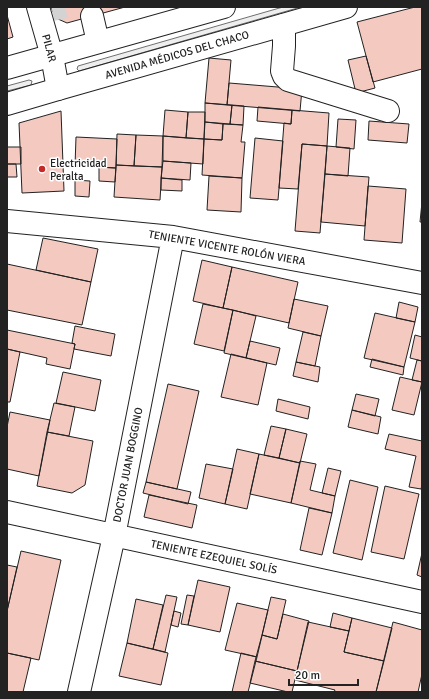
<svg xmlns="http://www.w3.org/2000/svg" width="429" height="699" viewBox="0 0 429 699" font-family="Signika,sans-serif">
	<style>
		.green { fill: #eee; stroke: #6f6f6f }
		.building { fill: #f3c9c0; stroke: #222 }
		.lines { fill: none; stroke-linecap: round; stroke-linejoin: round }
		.minor-tunnel { stroke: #d3d3d3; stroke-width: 22; stroke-dasharray: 22 11; stroke-linecap: butt }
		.minor-casing { stroke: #222; stroke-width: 24 }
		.major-casing { stroke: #222; stroke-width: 24 }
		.minor { stroke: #fff; stroke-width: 22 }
		.major { stroke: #fff; stroke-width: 22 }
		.poi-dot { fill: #c62828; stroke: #fff; stroke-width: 1.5 }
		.labels { text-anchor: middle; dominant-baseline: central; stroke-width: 3; stroke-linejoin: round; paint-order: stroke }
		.street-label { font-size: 11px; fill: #222; stroke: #fff }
		.poi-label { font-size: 11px; fill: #222; stroke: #fff; text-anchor: start }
	</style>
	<rect width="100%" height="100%" fill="#fff"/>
	<!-- green -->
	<path class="green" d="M 283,7 L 301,7 L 79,71 L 77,69 L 78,66 Z
		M 29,80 L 32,81 L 31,85 L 7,91 L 7,86 Z"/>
	<!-- building -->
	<path class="building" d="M 51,7 L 125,7 L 67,23 L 58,19 L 53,12 Z
		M 415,7 L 422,7 L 422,69 L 373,82 L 357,22 Z
		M 7,15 L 13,37 L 7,39 Z
		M 366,56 L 375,88 L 356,93 L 348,60 Z
		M 209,58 L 231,60 L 227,105 L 205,103 Z
		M 229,83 L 302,89 L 300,111 L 227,105 Z
		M 205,103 L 232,105 L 230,124 L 205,122 Z
		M 232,105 L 244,106 L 243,125 L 230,124 Z
		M 258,107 L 292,110 L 291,124 L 257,121 Z
		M 165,110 L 188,112 L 186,138 L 163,136 Z
		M 292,110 L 329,113 L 327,146 L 302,144 L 298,189 L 279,188 L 284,123 L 291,124 Z
		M 61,111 L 64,191 L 22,193 L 19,123 Z
		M 188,112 L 205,112 L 204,139 L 186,138 Z
		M 338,119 L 356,120 L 354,149 L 336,147 Z
		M 369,121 L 409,124 L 407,143 L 368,140 Z
		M 205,122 L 223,124 L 222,140 L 204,139 Z
		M 223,124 L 243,125 L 241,142 L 245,142 L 242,178 L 202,175 L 204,139 L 222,140 Z
		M 117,134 L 136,135 L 134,166 L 116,165 Z
		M 136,135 L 163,136 L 162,167 L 134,166 Z
		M 163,136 L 204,139 L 203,164 L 163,161 Z
		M 76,137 L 117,139 L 116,168 L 75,166 Z
		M 255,138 L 283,141 L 278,200 L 250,198 Z
		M 302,144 L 327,146 L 320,233 L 295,231 Z
		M 327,146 L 350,148 L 348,176 L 325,174 Z
		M 7,147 L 21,147 L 21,164 L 7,164 Z
		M 163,161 L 191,163 L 190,180 L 161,178 Z
		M 7,164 L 16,164 L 17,177 L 7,177 Z
		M 116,165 L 162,167 L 160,200 L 114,197 Z
		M 99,167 L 116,168 L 115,182 L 99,181 Z
		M 325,174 L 369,177 L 365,226 L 321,222 Z
		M 209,176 L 242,178 L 241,212 L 207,210 Z
		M 161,178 L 182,180 L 182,191 L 161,190 Z
		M 75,180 L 90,181 L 89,197 L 75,196 Z
		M 368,186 L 406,189 L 402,243 L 364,240 Z
		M 422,202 L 422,222 L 420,222 Z
		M 43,238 L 98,249 L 91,282 L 36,270 Z
		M 202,260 L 232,267 L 223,308 L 193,301 Z
		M 7,264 L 91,282 L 82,325 L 7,310 Z
		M 232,267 L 298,282 L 289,323 L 223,308 Z
		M 294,299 L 328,306 L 321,336 L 288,328 Z
		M 399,302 L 418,307 L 415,322 L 396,318 Z
		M 203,304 L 233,310 L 224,351 L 194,344 Z
		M 233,310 L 256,316 L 246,358 L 224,353 Z
		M 375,313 L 415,322 L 404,367 L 364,358 Z
		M 75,326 L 115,334 L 111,356 L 74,349 L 75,344 L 72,343 Z
		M 7,330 L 75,344 L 70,369 L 46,364 L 47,358 L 7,349 Z
		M 303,332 L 321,336 L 315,366 L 296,362 Z
		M 415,335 L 422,337 L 422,361 L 410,358 Z
		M 250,341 L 280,348 L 276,365 L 246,358 Z
		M 7,349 L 20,352 L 10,402 L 7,402 Z
		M 231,354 L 267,363 L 258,405 L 221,397 Z
		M 372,359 L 404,367 L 403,375 L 370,367 Z
		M 417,360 L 422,361 L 422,382 L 412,380 Z
		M 296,362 L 320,367 L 318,382 L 293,376 Z
		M 63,372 L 101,380 L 95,411 L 56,403 Z
		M 400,377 L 422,382 L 414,415 L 392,410 Z
		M 168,384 L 199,391 L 177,489 L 146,482 Z
		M 356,394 L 379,399 L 375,416 L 352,410 Z
		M 278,399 L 310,407 L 308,419 L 276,411 Z
		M 54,403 L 75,407 L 69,436 L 47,432 Z
		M 352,410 L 381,417 L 378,434 L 348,427 Z
		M 10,412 L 50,420 L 39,476 L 7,469 L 7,427 Z
		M 271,426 L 286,429 L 279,458 L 264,455 Z
		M 286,429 L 307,434 L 300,463 L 279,458 Z
		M 47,432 L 93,441 L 85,485 L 72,493 L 37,486 Z
		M 389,434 L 422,441 L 422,485 L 421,489 L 409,487 L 416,456 L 385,449 Z
		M 237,449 L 259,454 L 247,509 L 225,504 Z
		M 259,454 L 300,463 L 291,503 L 250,494 Z
		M 300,461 L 316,464 L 310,490 L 335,496 L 332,513 L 291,503 Z
		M 206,464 L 233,469 L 225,504 L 199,498 Z
		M 328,468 L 341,471 L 335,496 L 322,493 Z
		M 350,480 L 378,487 L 362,560 L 333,553 Z
		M 146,482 L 191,492 L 188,504 L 143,493 Z
		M 385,486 L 419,494 L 404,559 L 371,552 Z
		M 149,495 L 197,505 L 192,528 L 144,517 Z
		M 309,508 L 332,513 L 322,555 L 300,550 Z
		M 21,551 L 61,560 L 39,660 L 7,653 L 7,611 Z
		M 422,553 L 422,577 L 417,575 Z
		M 7,565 L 17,567 L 7,611 Z
		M 198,580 L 230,587 L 220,632 L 188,625 Z
		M 166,595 L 177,597 L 165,652 L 153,649 Z
		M 187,595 L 194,596 L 188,625 L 181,624 Z
		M 271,597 L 286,600 L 277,639 L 262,635 Z
		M 136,599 L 163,605 L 153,649 L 127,643 Z
		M 237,603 L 268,610 L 257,657 L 225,650 Z
		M 174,611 L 181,613 L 178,627 L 171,625 Z
		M 333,613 L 352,618 L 349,631 L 330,627 Z
		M 283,614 L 309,621 L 297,671 L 255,661 L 262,635 L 277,639 Z
		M 352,618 L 392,628 L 384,661 L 344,652 Z
		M 308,622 L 349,631 L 344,652 L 384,661 L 376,692 L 334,692 L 335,690 L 295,680 Z
		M 393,622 L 422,630 L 422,674 L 418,692 L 376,692 Z
		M 127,643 L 168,653 L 161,685 L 119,676 Z
		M 7,653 L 31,658 L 23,692 L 7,692 Z
		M 241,653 L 257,657 L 248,692 L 232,692 Z
		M 255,661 L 297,671 L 292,692 L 288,692 L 250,683 Z"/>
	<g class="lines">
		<!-- minor-tunnel -->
		<path class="minor-tunnel" d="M 52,10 L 65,7"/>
		<!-- minor casing -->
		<g class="minor-casing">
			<path id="minor" d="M 38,7 L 52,56 L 58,89
				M 92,16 L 98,42
				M 284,25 L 284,46 L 282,71 L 284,76 L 288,80 L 388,111
				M 7,221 L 173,237 L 422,283
				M 7,512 L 422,602
				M 79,692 L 114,536 L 173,237"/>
		</g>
		<!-- major casing -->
		<g class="major-casing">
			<path id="major" d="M 7,68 L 224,7
				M 7,104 L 58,89 L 346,7"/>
		</g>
		<!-- minor -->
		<use href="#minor" class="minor"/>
		<!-- major -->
		<use href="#major" class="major"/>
	</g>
	<!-- markers -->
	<circle class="poi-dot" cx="42" cy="169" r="4"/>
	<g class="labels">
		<!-- street labels -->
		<g class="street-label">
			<text transform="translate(49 48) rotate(75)">PILAR</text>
			<text transform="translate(177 55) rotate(-16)">AVENIDA MÉDICOS DEL CHACO</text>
			<text transform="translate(227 248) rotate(10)">TENIENTE VICENTE ROLÓN VIERA</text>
			<text transform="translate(128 465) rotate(-79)">DOCTOR JUAN BOGGINO</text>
			<text transform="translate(214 557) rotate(12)">TENIENTE EZEQUIEL SOLÍS</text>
		</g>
		<!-- poi labels -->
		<g class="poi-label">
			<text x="50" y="163">Electricidad<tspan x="50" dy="13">Peralta</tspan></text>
		</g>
	</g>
	<!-- border -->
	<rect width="429" height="699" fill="none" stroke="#222222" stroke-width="16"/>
	<!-- scale -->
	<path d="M289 679v6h69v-6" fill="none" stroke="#222222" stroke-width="2"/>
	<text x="295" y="679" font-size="12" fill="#222222" stroke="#ffffff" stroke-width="3" paint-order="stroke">20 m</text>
</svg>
